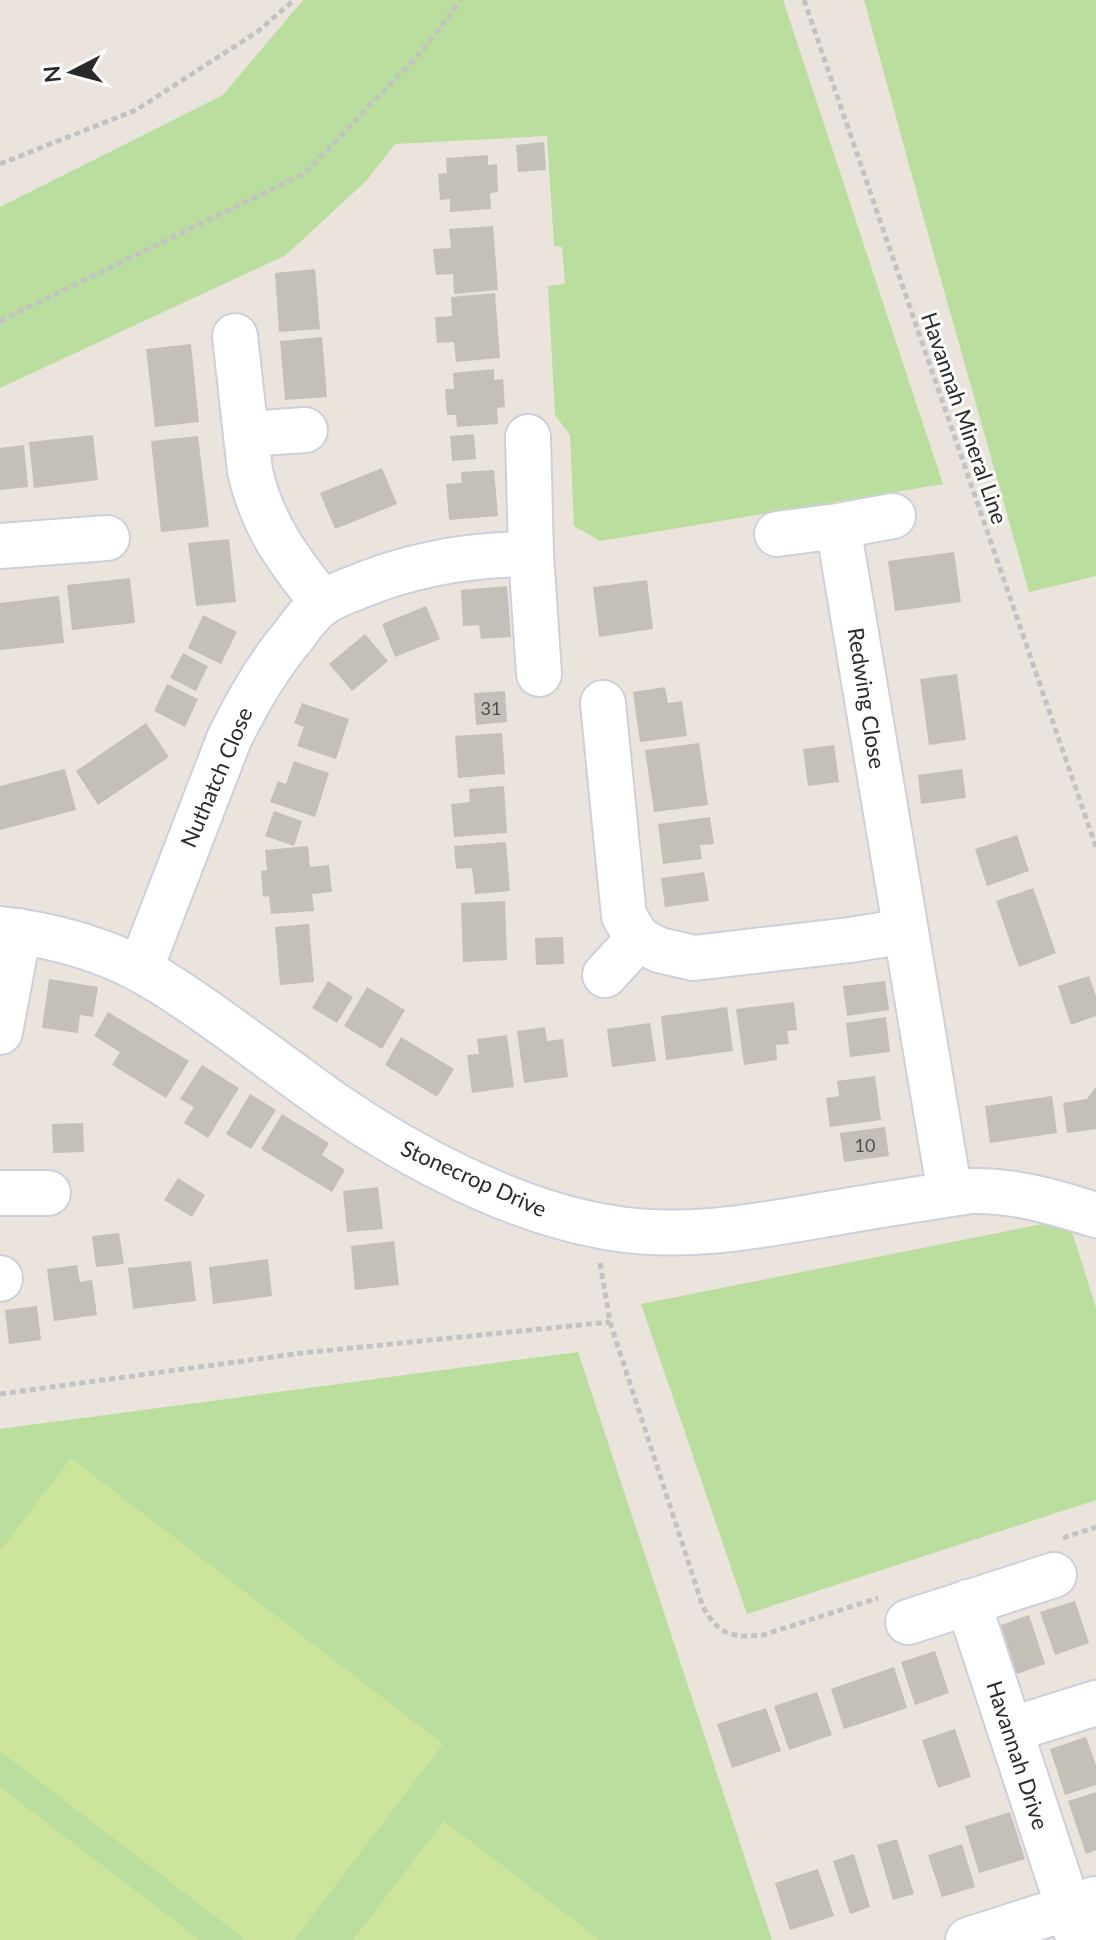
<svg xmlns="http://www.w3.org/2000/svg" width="1096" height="1940" viewBox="0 0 1096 1940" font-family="Lato,sans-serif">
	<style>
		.green { fill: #b9de9d }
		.pitch { fill: #cce59a }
		.building { fill: #c4bfb9 }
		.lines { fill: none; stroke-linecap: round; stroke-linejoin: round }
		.minor-casing { stroke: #ccd0db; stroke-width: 48 }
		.path { stroke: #c3c3c3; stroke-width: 5; stroke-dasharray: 6 4; stroke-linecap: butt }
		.minor { stroke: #fff; stroke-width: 44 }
		.labels { text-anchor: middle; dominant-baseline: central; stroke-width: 6; stroke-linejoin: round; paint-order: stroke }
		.number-label { font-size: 18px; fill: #504f4e }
		.street-label { font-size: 22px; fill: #2a2a2a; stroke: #fff }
	</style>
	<rect width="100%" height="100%" fill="#ebe4dd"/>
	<!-- green -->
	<path class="green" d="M 303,0 L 783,0 L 943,484 L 600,541 L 574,526 L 570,435 L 555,415 L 548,286 L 565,284 L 562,247 L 554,246 L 547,136 L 395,144 L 366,181 L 286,255 L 0,388 L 0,207 L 223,95 Z
		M 864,0 L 1096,0 L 1096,576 L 1029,592 L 925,223 Z
		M 1068,1219 L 1096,1308 L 1096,1500 L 747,1614 L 641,1304 Z
		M 578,1352 L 772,1940 L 0,1940 L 0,1429 Z"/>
	<!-- pitch -->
	<path class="pitch" d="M 71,1458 L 443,1744 L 294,1940 L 246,1940 L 0,1751 L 0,1551 Z
		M 0,1787 L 200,1940 L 0,1940 Z
		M 444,1821 L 600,1940 L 353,1940 Z"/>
	<!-- building -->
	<path class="building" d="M 544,142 L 546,170 L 518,172 L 516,145 Z
		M 488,155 L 488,165 L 497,164 L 498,192 L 490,193 L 491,209 L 450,212 L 450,199 L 440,200 L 438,174 L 447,173 L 446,158 Z
		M 493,226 L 498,290 L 454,294 L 453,274 L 436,275 L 433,249 L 451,248 L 449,229 Z
		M 315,269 L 320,329 L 279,332 L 275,273 Z
		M 495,293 L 500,358 L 456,362 L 454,342 L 437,343 L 435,317 L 452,316 L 451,297 Z
		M 322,337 L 327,397 L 285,400 L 280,341 Z
		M 191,344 L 199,422 L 155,427 L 146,349 Z
		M 494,369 L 494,380 L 503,379 L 505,407 L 497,408 L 498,424 L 457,427 L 456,415 L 447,415 L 445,389 L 454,389 L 453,373 Z
		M 474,434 L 476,459 L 452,461 L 450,436 Z
		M 93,435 L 98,480 L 34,488 L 29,442 Z
		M 198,436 L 209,527 L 161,532 L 151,441 Z
		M 24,445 L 28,487 L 0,490 L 0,448 Z
		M 382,468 L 397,504 L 335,529 L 320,493 Z
		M 494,470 L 498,516 L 449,520 L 446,484 L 462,483 L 461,472 Z
		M 229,539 L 236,602 L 196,606 L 188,543 Z
		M 954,552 L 961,602 L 895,611 L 888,561 Z
		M 130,578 L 135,623 L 72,630 L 67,585 Z
		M 647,580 L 653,629 L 599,637 L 593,587 Z
		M 507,586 L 511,637 L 481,639 L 479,625 L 463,626 L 461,590 Z
		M 59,596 L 64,643 L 0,650 L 0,603 Z
		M 426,606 L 440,639 L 395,657 L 382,624 Z
		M 203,615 L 237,632 L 221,664 L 188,648 Z
		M 365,634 L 388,661 L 352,691 L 329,664 Z
		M 183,653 L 208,666 L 196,691 L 170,678 Z
		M 957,674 L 966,740 L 929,745 L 920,679 Z
		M 167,684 L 198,699 L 185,727 L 154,711 Z
		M 665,687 L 668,703 L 682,701 L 687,736 L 640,742 L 633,692 Z
		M 505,691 L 507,722 L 476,725 L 474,693 Z
		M 302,703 L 349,719 L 336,759 L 297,746 L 304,727 L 294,723 Z
		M 146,723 L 169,757 L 98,805 L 76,771 Z
		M 502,733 L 505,774 L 458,778 L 455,736 Z
		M 699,743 L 708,805 L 654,812 L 645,750 Z
		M 834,745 L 839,782 L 808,786 L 803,749 Z
		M 294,761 L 329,773 L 315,817 L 270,802 L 278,781 L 286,784 Z
		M 65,769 L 76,810 L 0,830 L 0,786 Z
		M 962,769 L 966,798 L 921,804 L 918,775 Z
		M 504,786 L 507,833 L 454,837 L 451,804 L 470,802 L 469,789 Z
		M 274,811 L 302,821 L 294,846 L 265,836 Z
		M 710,817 L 714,844 L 700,845 L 702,859 L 663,864 L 658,824 Z
		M 1017,835 L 1029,871 L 987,886 L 975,849 Z
		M 506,842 L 510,891 L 475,894 L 472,868 L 456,869 L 454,846 Z
		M 308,846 L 310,867 L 329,865 L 332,892 L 312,894 L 314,911 L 271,914 L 269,896 L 263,897 L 261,871 L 267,870 L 265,850 Z
		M 704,872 L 709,901 L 665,907 L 661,878 Z
		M 1033,888 L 1056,953 L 1019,967 L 996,901 Z
		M 505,901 L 507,960 L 463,962 L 461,903 Z
		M 309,924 L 314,982 L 280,985 L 275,927 Z
		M 563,937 L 564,964 L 536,965 L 535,938 Z
		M 1089,976 L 1096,996 L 1096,1016 L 1071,1025 L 1058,986 Z
		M 49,979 L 98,987 L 93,1017 L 80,1015 L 78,1033 L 42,1028 Z
		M 328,981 L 353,997 L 337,1023 L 312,1008 Z
		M 885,981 L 889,1010 L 847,1016 L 843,986 Z
		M 367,987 L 405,1010 L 382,1049 L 344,1026 Z
		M 794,1002 L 797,1030 L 787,1031 L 789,1044 L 776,1045 L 777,1060 L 744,1065 L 736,1009 Z
		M 727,1007 L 733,1051 L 666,1060 L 661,1016 Z
		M 108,1012 L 189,1061 L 166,1098 L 112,1065 L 120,1052 L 94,1036 Z
		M 886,1017 L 890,1052 L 850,1057 L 846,1023 Z
		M 650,1023 L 656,1061 L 612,1067 L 607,1029 Z
		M 545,1027 L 547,1041 L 563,1039 L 568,1077 L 524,1083 L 517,1031 Z
		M 507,1035 L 514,1087 L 472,1093 L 467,1055 L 479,1054 L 477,1039 Z
		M 401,1037 L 454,1069 L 437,1097 L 385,1065 Z
		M 202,1065 L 239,1088 L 208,1138 L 184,1123 L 194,1107 L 180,1099 Z
		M 875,1076 L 881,1120 L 830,1127 L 826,1098 L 839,1096 L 837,1081 Z
		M 1096,1087 L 1096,1129 L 1067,1133 L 1063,1103 L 1087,1099 Z
		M 250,1094 L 276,1110 L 251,1149 L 226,1134 Z
		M 1052,1096 L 1057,1133 L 990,1143 L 985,1106 Z
		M 282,1114 L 329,1143 L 322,1155 L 345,1170 L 332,1192 L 261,1149 Z
		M 83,1123 L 84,1152 L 53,1153 L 52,1124 Z
		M 885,1127 L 889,1156 L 844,1162 L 840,1133 Z
		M 178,1178 L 205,1195 L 192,1217 L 164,1200 Z
		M 378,1187 L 383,1229 L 347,1232 L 343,1191 Z
		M 119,1233 L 124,1264 L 96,1267 L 92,1236 Z
		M 394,1241 L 399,1285 L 355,1290 L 351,1246 Z
		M 268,1259 L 272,1296 L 213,1304 L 209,1267 Z
		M 191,1261 L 196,1301 L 133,1309 L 128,1268 Z
		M 77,1265 L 80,1282 L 92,1280 L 97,1315 L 54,1321 L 47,1269 Z
		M 37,1306 L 41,1340 L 9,1344 L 5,1310 Z
		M 1075,1601 L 1089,1643 L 1055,1655 L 1040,1612 Z
		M 1029,1615 L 1045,1664 L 1017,1674 L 1001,1625 Z
		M 935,1651 L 949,1693 L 915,1705 L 901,1662 Z
		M 894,1667 L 907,1708 L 844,1729 L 831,1689 Z
		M 817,1692 L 832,1735 L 789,1750 L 774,1706 Z
		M 766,1708 L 781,1751 L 732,1768 L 717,1724 Z
		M 955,1729 L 971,1777 L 938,1788 L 922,1740 Z
		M 1086,1737 L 1096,1765 L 1096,1785 L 1065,1795 L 1050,1749 Z
		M 1096,1792 L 1096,1850 L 1086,1854 L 1068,1801 Z
		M 1010,1812 L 1025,1859 L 979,1873 L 965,1826 Z
		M 897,1839 L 914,1894 L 893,1900 L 877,1845 Z
		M 962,1844 L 975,1887 L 942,1897 L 928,1855 Z
		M 854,1854 L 870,1907 L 850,1914 L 833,1861 Z
		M 818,1869 L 834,1916 L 790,1930 L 775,1883 Z"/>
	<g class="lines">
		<!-- minor casing -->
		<g class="minor-casing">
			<path id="minor" d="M 235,336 L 250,471 C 262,525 289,561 323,603
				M 246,434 L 305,430
				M 528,437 L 531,554 L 539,674
				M 838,526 L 893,516
				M 777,534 L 838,526 L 950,1194
				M 0,546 L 107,538
				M 603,703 L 624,916 L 638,939 L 659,950 L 694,958 L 850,940 L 906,931
				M 0,929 C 37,933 76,942 111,956 C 145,970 175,990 205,1011 C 248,1041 290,1073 332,1103 C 410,1157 513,1211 606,1227 C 683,1241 758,1226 834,1213 C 879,1205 925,1198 971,1191 C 1015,1190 1054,1202 1096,1215
				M 140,970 L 229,739 C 247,702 267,667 294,635 C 302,624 311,611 323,603 C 334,595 350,590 362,585 C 417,563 472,554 531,554
				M 605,975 L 638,939
				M 0,1032 L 19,931
				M 0,1193 L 48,1193
				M 0,1278 L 0,1279
				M 968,1602 L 1079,1940
				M 908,1622 L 1054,1575
				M 1010,1730 L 1096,1703
				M 968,1940 L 1095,1899"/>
		</g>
		<!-- path -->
		<path class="path" d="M 804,0 L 1096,847
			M 0,164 L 136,110 L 257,32 L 294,0
			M 0,321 L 305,173 L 422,51 L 461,0
			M 600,1263 L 610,1322 L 703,1607 C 718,1635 733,1638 763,1635 L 878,1598
			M 0,1394 L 302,1353 L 610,1322
			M 1063,1538 L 1096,1527"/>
		<!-- minor -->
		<use href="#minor" class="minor"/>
	</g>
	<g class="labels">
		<!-- number labels -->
		<g class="number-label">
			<text x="491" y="708">31</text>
			<text x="865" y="1145">10</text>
		</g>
		<!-- street labels -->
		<g class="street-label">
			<text transform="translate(965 418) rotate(71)">Havannah Mineral Line</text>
			<text transform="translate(867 698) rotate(81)">Redwing Close</text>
			<text transform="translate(216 777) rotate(-67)">Nuthatch Close</text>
			<text transform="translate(474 1178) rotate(24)">Stonecrop Drive</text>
			<text transform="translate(1018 1755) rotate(72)">Havannah Drive</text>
		</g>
	</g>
	<!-- north arrow -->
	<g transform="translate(72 72) rotate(264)" stroke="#ffffff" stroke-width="6" paint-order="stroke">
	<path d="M0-6L14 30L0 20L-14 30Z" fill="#2a2a2a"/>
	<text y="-12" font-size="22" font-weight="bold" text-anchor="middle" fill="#2a2a2a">N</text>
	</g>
</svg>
